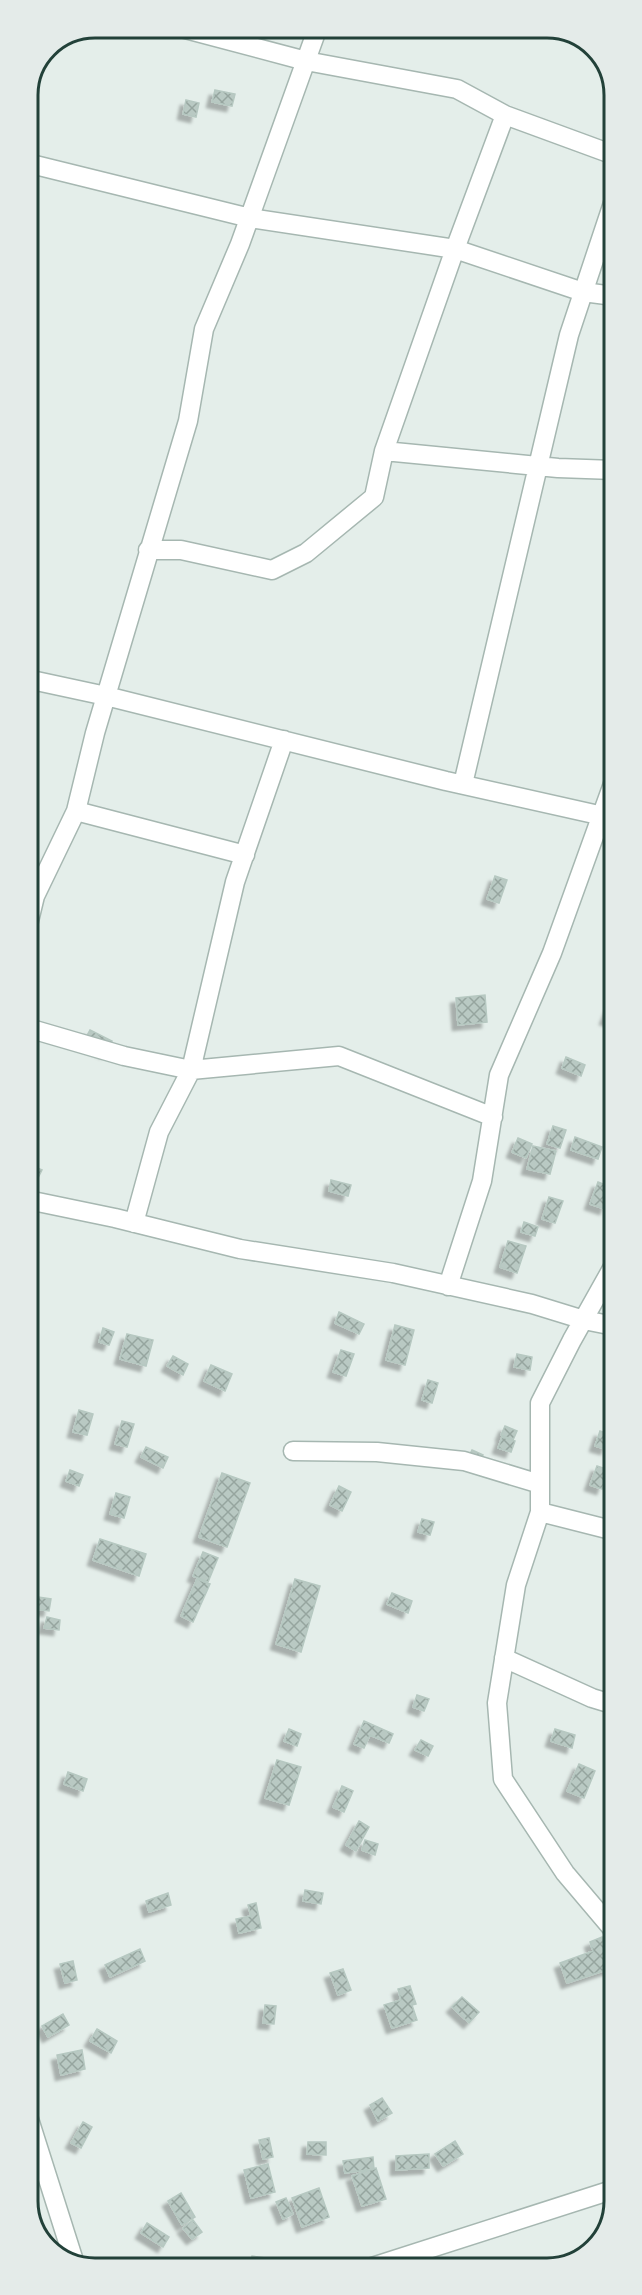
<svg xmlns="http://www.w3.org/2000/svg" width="642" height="2295" viewBox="0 0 642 2295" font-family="Ubuntu,sans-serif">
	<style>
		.building { fill: url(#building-cross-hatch); stroke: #b6c8c1; stroke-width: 1.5; filter: url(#shadow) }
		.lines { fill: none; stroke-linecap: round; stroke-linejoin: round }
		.minor-casing { stroke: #a6b7b1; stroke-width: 21 }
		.minor { stroke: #fff; stroke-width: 18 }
		.rim { fill: none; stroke: #224139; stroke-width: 3 }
	</style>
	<defs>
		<pattern id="building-cross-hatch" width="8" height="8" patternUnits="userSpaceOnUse" patternTransform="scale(1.5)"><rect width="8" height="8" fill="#b9c9c3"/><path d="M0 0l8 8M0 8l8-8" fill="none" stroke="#96a59f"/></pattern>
		<filter id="shadow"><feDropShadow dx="-5.5" dy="5.5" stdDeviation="1.5" flood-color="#0004"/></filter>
	</defs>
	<rect width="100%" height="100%" fill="#e4eeea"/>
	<!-- building -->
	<path class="building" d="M 215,90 L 235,94 L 232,106 L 212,102 Z
		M 186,100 L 199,103 L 196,117 L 183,114 Z
		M 495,876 L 507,880 L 499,903 L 487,899 Z
		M 485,995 L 487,1022 L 458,1025 L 456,998 Z
		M 610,1007 L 614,1009 L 614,1022 L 605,1019 Z
		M 90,1030 L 112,1041 L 106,1053 L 84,1041 Z
		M 566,1057 L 585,1065 L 581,1076 L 562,1068 Z
		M 553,1126 L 566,1130 L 560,1148 L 547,1144 Z
		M 575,1137 L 602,1147 L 598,1159 L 571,1150 Z
		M 518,1138 L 532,1144 L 526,1158 L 512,1152 Z
		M 533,1146 L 556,1151 L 550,1174 L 527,1169 Z
		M 30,1165 L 42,1170 L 33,1188 L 28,1186 L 28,1171 Z
		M 331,1180 L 351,1185 L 348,1196 L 329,1191 Z
		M 598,1182 L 613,1188 L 605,1209 L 590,1204 Z
		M 549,1197 L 563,1201 L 555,1223 L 542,1219 Z
		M 524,1222 L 538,1227 L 535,1236 L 521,1232 Z
		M 508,1241 L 526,1246 L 517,1273 L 500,1267 Z
		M 339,1312 L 364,1324 L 359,1334 L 335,1323 Z
		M 395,1325 L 414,1330 L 405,1365 L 386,1360 Z
		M 103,1328 L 114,1332 L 109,1345 L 99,1342 Z
		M 127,1334 L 153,1340 L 146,1366 L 120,1359 Z
		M 341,1350 L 354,1354 L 346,1376 L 333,1372 Z
		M 517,1354 L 532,1357 L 530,1370 L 514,1367 Z
		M 173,1356 L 188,1364 L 183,1375 L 167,1366 Z
		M 211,1365 L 232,1374 L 225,1391 L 204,1381 Z
		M 428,1380 L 438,1383 L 432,1403 L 422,1400 Z
		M 79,1410 L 93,1414 L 87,1435 L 73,1432 Z
		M 122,1421 L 134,1424 L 127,1447 L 115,1444 Z
		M 505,1426 L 517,1431 L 513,1440 L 501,1435 Z
		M 600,1431 L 611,1435 L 606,1449 L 595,1446 Z
		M 502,1437 L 515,1441 L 511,1452 L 498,1448 Z
		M 146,1447 L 168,1457 L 163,1468 L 141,1457 Z
		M 472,1450 L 483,1455 L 479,1465 L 467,1460 Z
		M 597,1466 L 609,1470 L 602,1489 L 590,1485 Z
		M 70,1470 L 83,1475 L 79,1486 L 66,1481 Z
		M 222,1473 L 250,1483 L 227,1547 L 199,1537 Z
		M 339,1486 L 351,1492 L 342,1511 L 330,1505 Z
		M 116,1493 L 130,1497 L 124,1518 L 110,1514 Z
		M 422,1519 L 434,1522 L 430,1535 L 418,1532 Z
		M 100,1539 L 146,1554 L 139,1576 L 93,1560 Z
		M 203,1552 L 218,1558 L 208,1582 L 193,1576 Z
		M 197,1579 L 210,1584 L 193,1622 L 181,1616 Z
		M 295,1579 L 320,1586 L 301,1652 L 276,1644 Z
		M 392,1593 L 412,1601 L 408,1613 L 387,1604 Z
		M 38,1597 L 51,1599 L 49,1611 L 36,1609 Z
		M 47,1617 L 60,1620 L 59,1630 L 44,1628 Z
		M 28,1658 L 38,1662 L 29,1687 L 28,1686 Z
		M 417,1695 L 429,1699 L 424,1711 L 413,1707 Z
		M 364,1721 L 393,1734 L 389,1743 L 370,1735 L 364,1748 L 354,1744 Z
		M 289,1729 L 301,1734 L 297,1746 L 284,1741 Z
		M 555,1729 L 575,1735 L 572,1748 L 551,1741 Z
		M 421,1740 L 433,1746 L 428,1756 L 415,1750 Z
		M 28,1753 L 37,1755 L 31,1777 L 28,1776 Z
		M 277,1760 L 301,1767 L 289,1805 L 265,1798 Z
		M 579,1764 L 595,1771 L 584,1798 L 567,1791 Z
		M 68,1772 L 87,1779 L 83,1791 L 64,1784 Z
		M 342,1786 L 353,1791 L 344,1812 L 333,1807 Z
		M 359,1821 L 369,1827 L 356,1851 L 346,1845 Z
		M 365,1840 L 378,1844 L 375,1855 L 362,1850 Z
		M 305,1890 L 323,1893 L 321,1904 L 303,1901 Z
		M 168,1893 L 171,1905 L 149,1912 L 146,1901 Z
		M 256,1903 L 261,1928 L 239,1933 L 236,1919 L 251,1916 L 248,1905 Z
		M 602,1937 L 612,1968 L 567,1983 L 560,1963 L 593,1951 L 590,1942 Z
		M 140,1949 L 145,1961 L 110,1977 L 105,1965 Z
		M 73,1961 L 77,1980 L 65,1983 L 60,1964 Z
		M 343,1969 L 351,1990 L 338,1995 L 330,1973 Z
		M 33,1975 L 37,1985 L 28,1988 L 28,1977 Z
		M 410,1986 L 416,2004 L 412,2005 L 417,2020 L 392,2028 L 384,2005 L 401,2000 L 398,1989 Z
		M 462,1997 L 479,2012 L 469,2023 L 452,2007 Z
		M 265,2005 L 276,2006 L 274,2024 L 263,2023 Z
		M 63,2014 L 69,2025 L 48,2037 L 42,2026 Z
		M 97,2029 L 117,2041 L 111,2053 L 90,2041 Z
		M 82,2050 L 85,2069 L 61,2075 L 57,2055 Z
		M 382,2098 L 392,2113 L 378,2121 L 370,2105 Z
		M 83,2122 L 92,2127 L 81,2148 L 71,2143 Z
		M 269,2138 L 273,2157 L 263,2159 L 259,2140 Z
		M 455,2141 L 463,2154 L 443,2166 L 435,2154 Z
		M 308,2142 L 326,2142 L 326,2155 L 307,2154 Z
		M 429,2154 L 429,2168 L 396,2170 L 396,2156 Z
		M 373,2157 L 374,2169 L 345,2173 L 343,2161 Z
		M 268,2164 L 275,2192 L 251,2198 L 244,2170 Z
		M 376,2168 L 386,2199 L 362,2206 L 352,2176 Z
		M 319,2188 L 329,2217 L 302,2227 L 292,2198 Z
		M 181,2193 L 195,2217 L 182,2225 L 168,2201 Z
		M 286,2198 L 293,2214 L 283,2219 L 276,2202 Z
		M 193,2220 L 202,2232 L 192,2239 L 183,2228 Z
		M 147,2223 L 169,2237 L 163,2247 L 141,2233 Z
		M 252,2256 L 272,2259 L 271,2267 L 250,2266 Z"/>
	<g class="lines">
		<!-- minor casing -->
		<g class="minor-casing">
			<path id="minor" d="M 178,27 L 306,61 L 457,89 L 505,115 L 614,155
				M 27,163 L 250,218 L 455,249 L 583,292 L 614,296
				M 384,451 L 558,468 L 614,470
				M 148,550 L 181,550 L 272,570 L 306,553 L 374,497 L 384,451 L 455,249 L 505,115
				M 27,679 L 106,696 L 446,781 L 603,816 L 614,820
				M 463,784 L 569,335 L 614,200
				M 76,811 L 245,855
				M 28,925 L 35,896 L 76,811 L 95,733 L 188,421 L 204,329 L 240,244 L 318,27
				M 28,1028 L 124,1056 L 191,1070 L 339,1056 L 493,1117
				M 28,1200 L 115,1218 L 240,1249 L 393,1273 L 532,1304 L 584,1320 L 614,1326
				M 134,1223 L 159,1132 L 191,1070 L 235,882 L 284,740
				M 614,1265 L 572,1340 L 540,1403 L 540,1512 L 516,1585 L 497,1703 L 503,1779 L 565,1873 L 615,1932
				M 448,1286 L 482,1181 L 499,1075 L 552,953 L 614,781
				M 293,1451 L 377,1452 L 464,1461 L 540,1484
				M 540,1512 L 615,1531
				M 504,1658 L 592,1698 L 615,1705
				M 28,2116 L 74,2261
				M 372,2267 L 615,2189"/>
		</g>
		<!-- minor -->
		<use href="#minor" class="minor"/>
	</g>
	<!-- crop -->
	<path d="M0 0H642V2295H0ZM95 38H547A57 57 0 0 1 604 95V2201A57 57 0 0 1 547 2258H95A57 57 0 0 1 38 2201V95A57 57 0 0 1 95 38Z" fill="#e4ebe9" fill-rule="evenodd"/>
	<path class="rim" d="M95 38H547A57 57 0 0 1 604 95V2201A57 57 0 0 1 547 2258H95A57 57 0 0 1 38 2201V95A57 57 0 0 1 95 38Z"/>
</svg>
